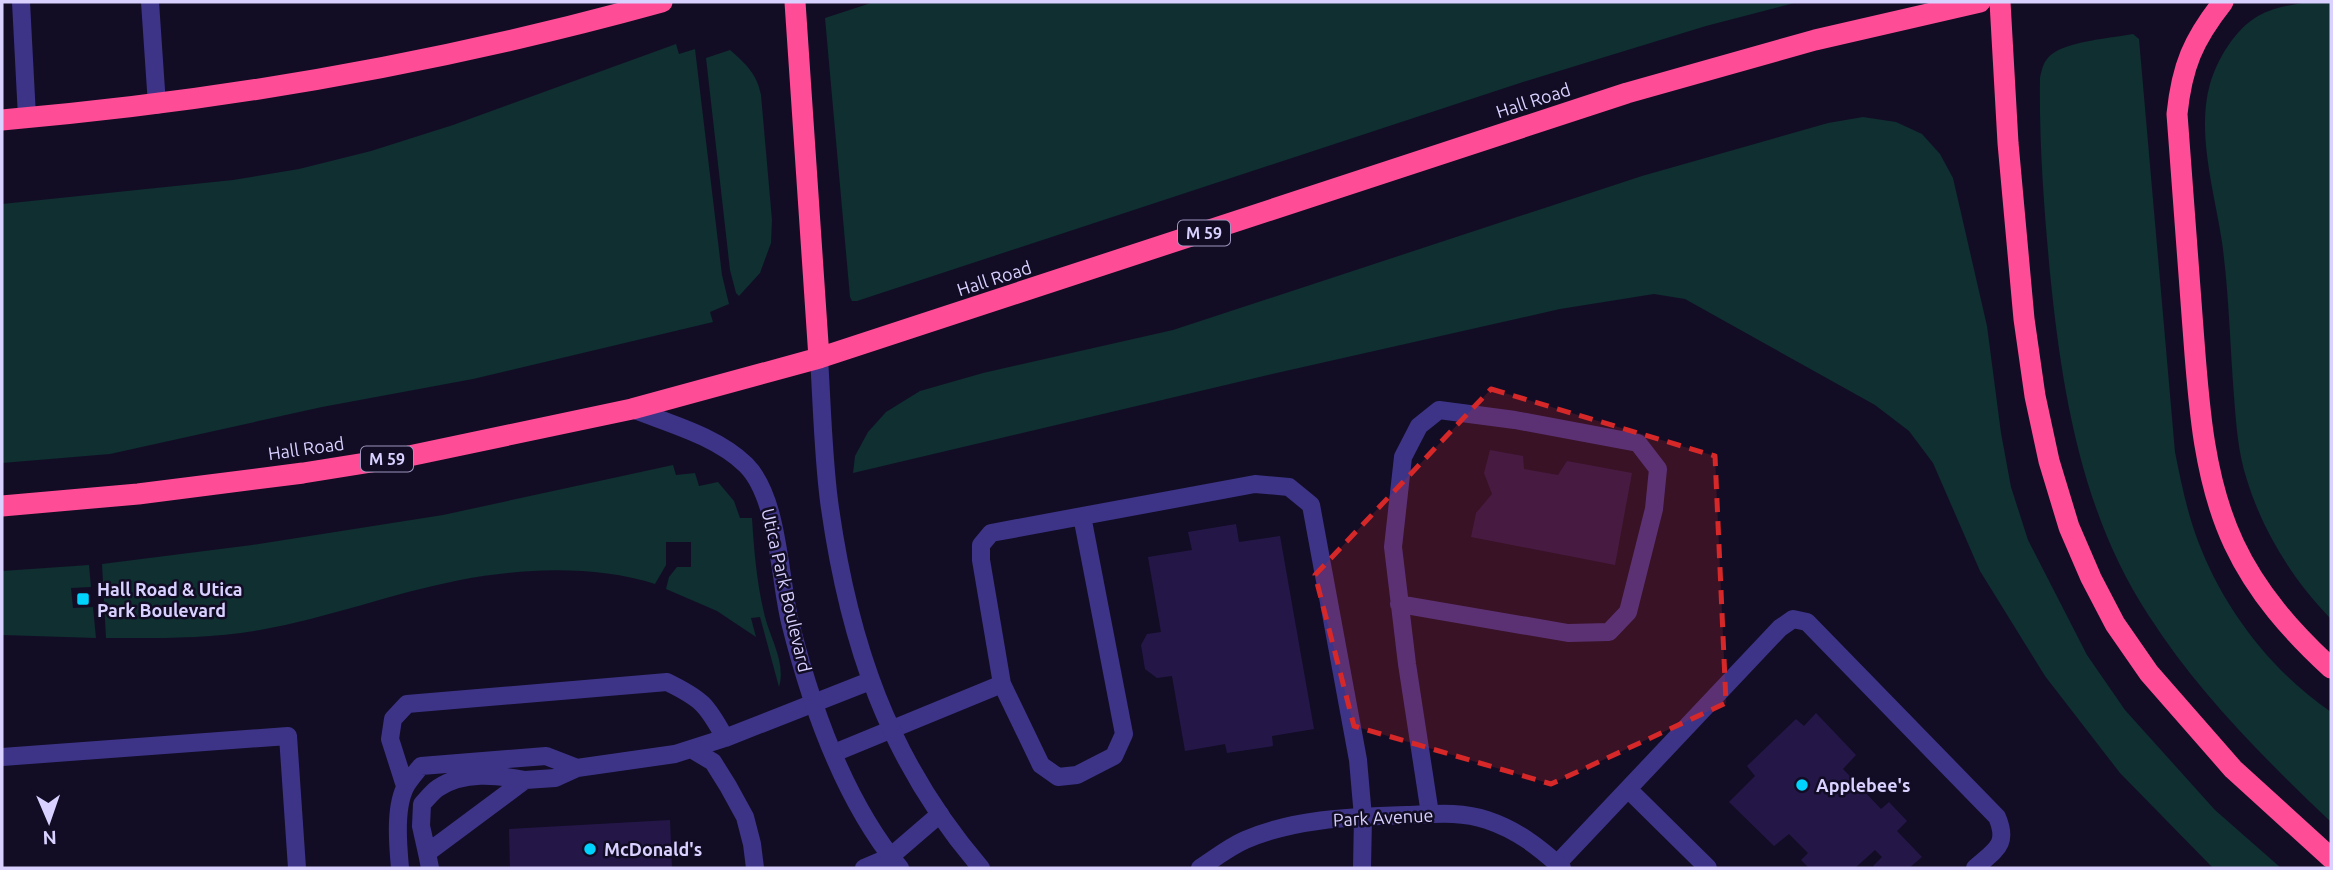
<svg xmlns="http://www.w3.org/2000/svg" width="2333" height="870" viewBox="0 0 2333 870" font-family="Ubuntu,sans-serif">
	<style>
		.green { fill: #0f2f30 }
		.building { fill: #241748 }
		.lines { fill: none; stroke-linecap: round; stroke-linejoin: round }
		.lane { stroke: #3d3488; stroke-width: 18 }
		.street { stroke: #3d3488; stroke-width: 18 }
		.highway { stroke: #ff4c96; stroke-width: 21 }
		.marked { fill: #d62828; fill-opacity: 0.2; stroke: #d62828; stroke-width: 5; stroke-dasharray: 14 9; stroke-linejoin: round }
		.poi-dot { fill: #00d3fc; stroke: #120d25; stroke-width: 2.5 }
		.labels { text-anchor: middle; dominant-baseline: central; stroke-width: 5; stroke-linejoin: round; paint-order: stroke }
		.shield { fill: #120d25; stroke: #9d96be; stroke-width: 2 }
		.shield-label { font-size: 16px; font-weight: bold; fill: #d9d1ff }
		.street-label { font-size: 18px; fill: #d9d1ff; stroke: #120d25 }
		.poi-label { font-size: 18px; font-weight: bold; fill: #d9d1ff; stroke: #120d25; text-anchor: start }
	</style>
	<rect width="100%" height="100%" fill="#120d25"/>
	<!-- green -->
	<path class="green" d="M 874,2 L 1798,2 L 1706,26 L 1523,82 L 857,301 L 852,301 L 850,297 L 825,18 Z
		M 2308,2 L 2331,2 L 2331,619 C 2293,580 2263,532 2247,480 C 2238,453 2236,423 2234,396 C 2230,345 2229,293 2222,242 C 2215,194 2196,133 2210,84 C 2217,60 2235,29 2258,16 C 2274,7 2291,5 2308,2 Z
		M 2133,34 L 2139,39 L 2175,452 C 2181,482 2187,512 2198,541 C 2223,608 2272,672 2331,712 L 2331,822 C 2265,759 2199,694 2149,616 C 2082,514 2062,393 2050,273 C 2044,208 2039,143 2040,78 C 2042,68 2044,60 2052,54 C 2069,41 2112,38 2133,34 Z
		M 676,44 L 679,54 L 695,49 L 722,275 L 729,304 L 710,312 L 713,322 L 473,379 L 322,407 L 110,454 L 2,463 L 2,204 L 233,180 L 299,169 L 371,151 L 453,125 Z
		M 730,50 C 746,64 757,74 761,95 L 772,220 L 771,243 L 760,273 L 739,296 L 736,293 L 730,270 L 706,58 Z
		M 1863,117 L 1896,122 L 1922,134 L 1940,154 L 1953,178 L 1987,326 L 2001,433 L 2011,487 L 2028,540 L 2087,655 L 2125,710 L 2215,810 L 2281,868 L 2213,868 L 2120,773 L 2045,676 L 1980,571 L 1933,463 L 1909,431 L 1875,405 L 1685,299 L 1654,294 L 1560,309 L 1268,375 L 853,473 L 855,456 L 868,432 L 886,412 L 920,391 L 983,373 L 1173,330 L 1642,176 L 1828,123 Z
		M 673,465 L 676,475 L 695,473 L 699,486 L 718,482 L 734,501 L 740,518 L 752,518 C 754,551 757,585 765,617 C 771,640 786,663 779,687 L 760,617 L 751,618 L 756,637 L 717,611 L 666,589 L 669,577 L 677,567 L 691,567 L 691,542 L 666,542 L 666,565 L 655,584 C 595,565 522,568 460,580 C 393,593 328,618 260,630 C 209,639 157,638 106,638 L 102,564 L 252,545 L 443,515 Z
		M 89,565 L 91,587 L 71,588 L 73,608 L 93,607 L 96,638 L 2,635 L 2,571 Z"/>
	<!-- building -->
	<path class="building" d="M 1490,450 L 1523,456 L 1524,469 L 1558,475 L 1567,461 L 1632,473 L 1615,565 L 1471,537 L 1476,513 L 1492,494 L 1484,473 Z
		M 1236,524 L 1239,542 L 1280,536 L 1314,729 L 1272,736 L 1273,746 L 1227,753 L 1225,744 L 1185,751 L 1172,676 L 1157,678 L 1145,669 L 1141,645 L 1147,634 L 1161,632 L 1148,557 L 1192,550 L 1188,532 Z
		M 1816,713 L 1856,755 L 1843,769 L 1881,809 L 1889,802 L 1907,821 L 1897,831 L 1922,857 L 1909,868 L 1875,868 L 1873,866 L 1882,857 L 1875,850 L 1855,868 L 1809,868 L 1801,860 L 1808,853 L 1789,834 L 1774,846 L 1729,802 L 1755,776 L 1747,766 L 1796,719 L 1804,726 Z
		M 670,820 L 672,868 L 510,868 L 509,829 Z"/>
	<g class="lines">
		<!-- lane -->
		<path class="lane" d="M 21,2 L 27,117
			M 150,2 L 157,105
			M 1082,516 L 1124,734 L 1114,756 L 1077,775 L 1058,777 L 1041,765 L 1002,684 L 981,560 L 981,545 L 991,533 L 1255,484 L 1289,487 L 1311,505 L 1358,760 L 1363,817 L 1362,868
			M 1399,604 L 1568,633 L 1609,632 L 1628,612 L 1654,509 L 1658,469 L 1638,443 L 1515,420 L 1439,410 L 1419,426 L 1403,457 L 1393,547 L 1407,664 L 1430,814
			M 693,750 L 713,762 L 728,786 L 745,817 L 752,844 L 755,868
			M 834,753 L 1002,684
			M 2,757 L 288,736 L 297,868
			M 405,786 L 390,739 L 393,719 L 407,704 L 667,682 C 702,699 707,705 725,738
			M 1628,789 L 1708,868
			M 427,853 L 421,826 L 422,804 C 427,799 432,792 438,788 C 463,771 497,775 525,780
			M 1557,864 L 1780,628 L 1793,619 L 1807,622 L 1997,817 C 2009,845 1995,850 1975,868
			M 400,868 C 398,845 394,805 407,784 C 411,778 416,772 421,766 L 546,756 L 577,768 L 675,754 L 725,738 L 870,681
			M 430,868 L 427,853 L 525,780 L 555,778 L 577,768
			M 864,868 L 890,857 L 940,814"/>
		<!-- street -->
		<path class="street" d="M 819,358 C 822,405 823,454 829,501 C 848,641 888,760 981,868
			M 632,409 C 670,424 716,436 746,465 C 779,498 779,578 790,622 C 811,706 844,801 900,868
			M 1200,868 C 1214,859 1229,847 1245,840 C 1296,818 1353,817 1407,815 C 1434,814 1461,811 1487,820 C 1517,830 1539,847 1562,868"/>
		<!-- highway -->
		<path class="highway" d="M 795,2 L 819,358
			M 2000,2 L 2008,143 L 2024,319 L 2035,396 L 2049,461 L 2069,527 L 2091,578 L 2115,624 L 2149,673 L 2233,769 L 2331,858
			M 2223,2 C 2193,40 2182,66 2177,114 C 2182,181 2187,248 2192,315 C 2198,391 2201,474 2234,544 C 2257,593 2292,632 2331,668
			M 2,120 C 226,101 445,62 662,2
			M 2,506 L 138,494 L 303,473 L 409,456 L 632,409 L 819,358 L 1627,93 L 1815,40 L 1980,2"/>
	</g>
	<!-- marked area -->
	<path class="marked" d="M 1491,389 L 1715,456 L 1726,703 L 1551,784 L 1354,726 L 1315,575 Z"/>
	<!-- markers -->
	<g class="poi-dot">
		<rect x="76" y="592" width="14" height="14" rx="3.5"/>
		<circle cx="1802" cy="785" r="7"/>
		<circle cx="590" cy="849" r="7"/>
	</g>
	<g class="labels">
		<!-- shield labels -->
		<g class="shield">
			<rect x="1178" y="220.5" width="52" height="25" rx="5"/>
			<rect x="361" y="446.5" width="52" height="25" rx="5"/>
		</g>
		<g class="shield-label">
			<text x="1204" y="233">M 59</text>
			<text x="387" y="459">M 59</text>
		</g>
		<!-- street labels -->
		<g class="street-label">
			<text transform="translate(1533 100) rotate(-18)">Hall Road</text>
			<text transform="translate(994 278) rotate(-18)">Hall Road</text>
			<text transform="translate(306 448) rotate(-8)">Hall Road</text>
			<text transform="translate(787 590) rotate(77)">Utica Park Boulevard</text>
			<text transform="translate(1383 817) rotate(-3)">Park Avenue</text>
		</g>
		<!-- poi labels -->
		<g class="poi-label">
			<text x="97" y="589">Hall Road &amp; Utica<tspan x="97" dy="21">Park Boulevard</tspan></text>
			<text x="1816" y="785">Applebee's</text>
			<text x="604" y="849">McDonald's</text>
		</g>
	</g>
	<!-- border -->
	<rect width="2333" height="870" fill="none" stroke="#d9d1ff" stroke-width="7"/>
	<!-- north arrow -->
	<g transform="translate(49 821) rotate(178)" stroke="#120d25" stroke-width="5" paint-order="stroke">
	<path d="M0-5L12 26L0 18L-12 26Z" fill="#d9d1ff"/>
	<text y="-10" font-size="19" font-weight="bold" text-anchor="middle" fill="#d9d1ff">N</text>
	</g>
</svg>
